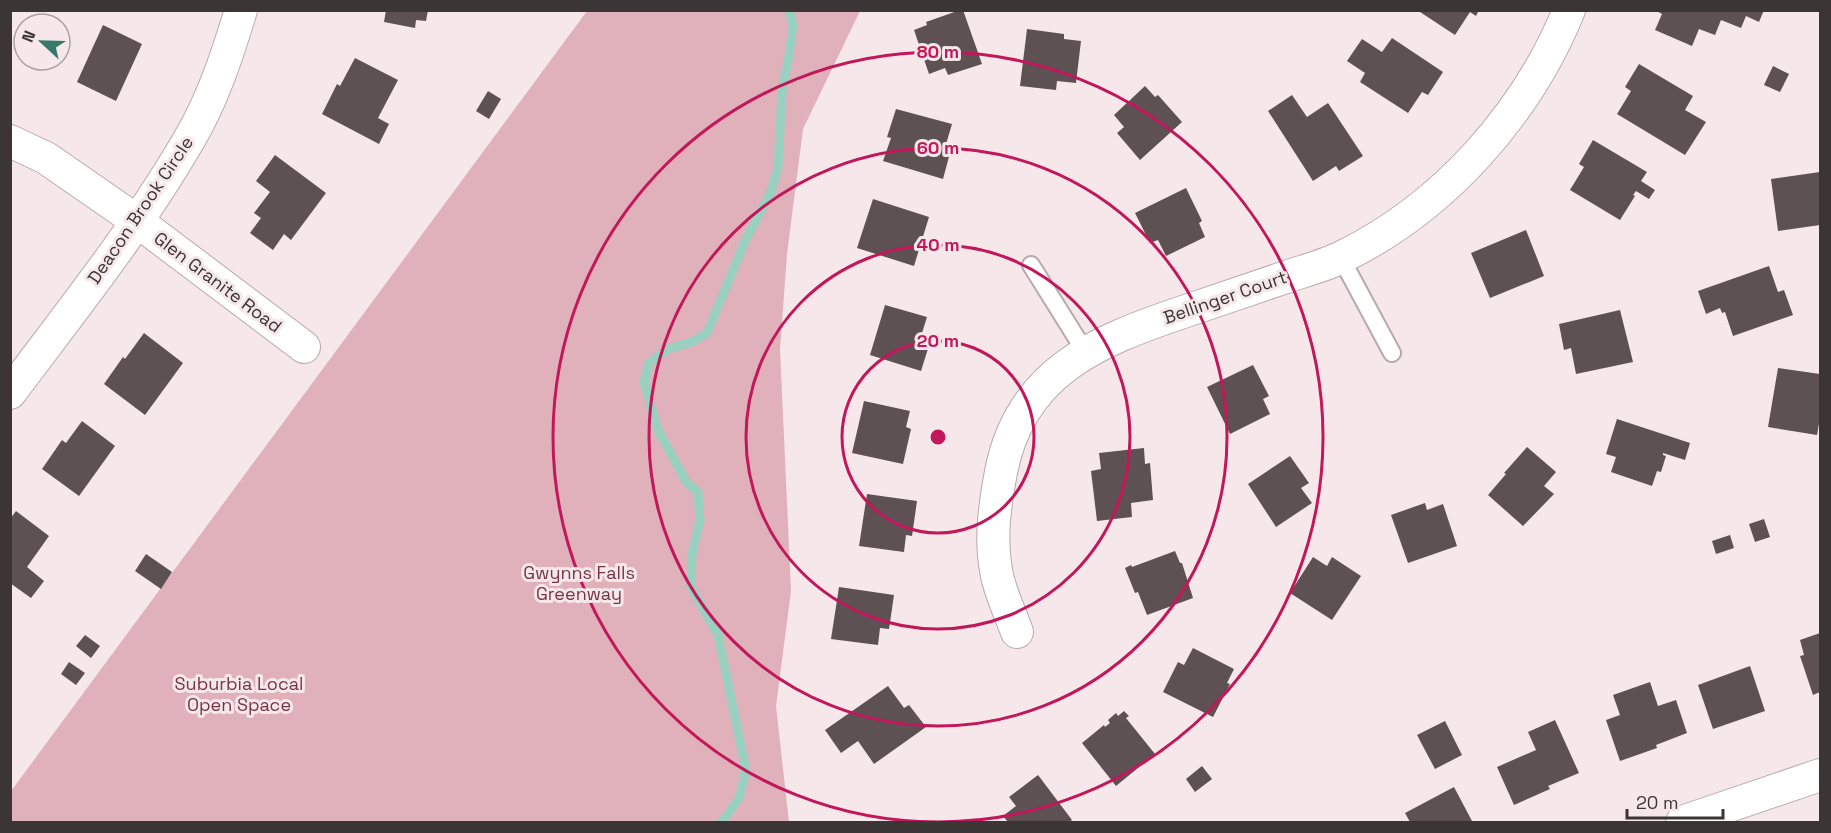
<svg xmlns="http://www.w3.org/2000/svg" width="1831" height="833" viewBox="0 0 1831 833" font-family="'Space Grotesk',sans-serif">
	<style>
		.green { fill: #e0b1ba }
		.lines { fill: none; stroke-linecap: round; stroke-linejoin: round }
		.stream { stroke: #99d0c0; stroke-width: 9 }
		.building { fill: #5d5153 }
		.lane-casing { stroke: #b7aaad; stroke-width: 20 }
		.street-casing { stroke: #b7aaad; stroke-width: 34 }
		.lane { stroke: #fff; stroke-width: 16 }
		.street { stroke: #fff; stroke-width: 32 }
		.ring { fill: none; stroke: #c2185b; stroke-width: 3 }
		.labels { text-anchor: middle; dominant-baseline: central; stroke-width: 6; stroke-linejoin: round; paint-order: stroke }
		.street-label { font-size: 18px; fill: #3b3536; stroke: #f6e8ea }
		.park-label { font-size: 18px; fill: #753545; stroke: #f6e8ea }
		.centre { fill: #c2185b; stroke: #f6e8ea; stroke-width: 3 }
		.ring-label { font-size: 18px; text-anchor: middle; font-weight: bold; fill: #c2185b; stroke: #f6e8ea; stroke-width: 6; stroke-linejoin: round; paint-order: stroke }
	</style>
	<rect width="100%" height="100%" fill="#f6e8ea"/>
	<!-- green -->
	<path class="green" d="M 587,11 L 860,11 L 803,129 L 787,254 L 780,349 L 791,591 L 776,706 L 789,822 L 11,822 L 11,791 Z"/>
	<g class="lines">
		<!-- stream -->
		<path class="stream" d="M 722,822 L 739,798 L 746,770 L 718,635 L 691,587 L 692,554 L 700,520 L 698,492 L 687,483 L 658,430 L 644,382 L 649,363 L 668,349 L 692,342 L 707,333 L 745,241 L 770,194 L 778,168 L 782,91 L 789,55 L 793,25 L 789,10"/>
	</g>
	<!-- building -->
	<path class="building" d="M 386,10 L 428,10 L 426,21 L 416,20 L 415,28 L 384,22 Z
		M 960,10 L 963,10 L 982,64 L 948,75 L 945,68 L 929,74 L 914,30 L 927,25 L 926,22 Z
		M 1417,10 L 1479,10 L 1476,16 L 1470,12 L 1455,35 Z
		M 1764,10 L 1759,22 L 1746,16 L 1741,28 L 1721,20 L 1715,35 L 1699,29 L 1692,46 L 1655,30 L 1662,14 L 1655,10 Z
		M 103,25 L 142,44 L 116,101 L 77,82 Z
		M 1027,29 L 1064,34 L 1064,39 L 1081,41 L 1076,83 L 1057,81 L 1056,90 L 1020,86 Z
		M 1392,38 L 1443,72 L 1428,95 L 1422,92 L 1408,113 L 1360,82 L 1365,73 L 1347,61 L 1362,39 L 1382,52 Z
		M 355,58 L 398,80 L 378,118 L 389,124 L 379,144 L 322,114 L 337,84 L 340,86 Z
		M 1639,64 L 1693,96 L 1685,110 L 1706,122 L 1685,155 L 1617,114 L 1631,91 L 1625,87 Z
		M 1773,66 L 1789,74 L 1780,92 L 1764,85 Z
		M 1145,86 L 1155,97 L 1158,95 L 1182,122 L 1140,160 L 1117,133 L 1124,127 L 1114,115 Z
		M 488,91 L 501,99 L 489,119 L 476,111 Z
		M 1292,95 L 1307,117 L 1328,103 L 1363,156 L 1339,171 L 1336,166 L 1313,181 L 1268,111 Z
		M 896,109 L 952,124 L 944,151 L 950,153 L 943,179 L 883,161 L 891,138 L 887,137 Z
		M 1593,140 L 1647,172 L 1641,181 L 1655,190 L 1649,199 L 1636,191 L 1633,195 L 1635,196 L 1620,220 L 1570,190 L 1584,167 L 1579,164 Z
		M 275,155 L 326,193 L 291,240 L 284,234 L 273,250 L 250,233 L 261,218 L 254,213 L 270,192 L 256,181 Z
		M 1820,172 L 1820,225 L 1778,231 L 1771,179 Z
		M 1186,188 L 1202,221 L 1199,223 L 1205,237 L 1166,256 L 1158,240 L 1150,243 L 1135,213 Z
		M 873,199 L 929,217 L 914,266 L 857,248 Z
		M 1526,230 L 1544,276 L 1490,298 L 1471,253 Z
		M 1769,266 L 1778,292 L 1784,290 L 1793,315 L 1733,336 L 1725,312 L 1722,313 L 1720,308 L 1706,314 L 1698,291 Z
		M 885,305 L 927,317 L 922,333 L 932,336 L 921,371 L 870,355 Z
		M 1620,310 L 1633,362 L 1576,374 L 1571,348 L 1564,350 L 1559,324 Z
		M 144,333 L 183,363 L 145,415 L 104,384 L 123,357 L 125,359 Z
		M 1253,365 L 1269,396 L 1263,399 L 1270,414 L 1230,434 L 1207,387 Z
		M 1778,368 L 1820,374 L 1820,418 L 1817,435 L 1768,427 Z
		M 864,401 L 910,411 L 906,427 L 911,429 L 903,464 L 852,453 Z
		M 1617,419 L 1690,443 L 1685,460 L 1663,453 L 1663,455 L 1666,456 L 1661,472 L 1657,471 L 1652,486 L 1611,472 L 1616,457 L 1606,454 Z
		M 82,421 L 115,446 L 79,496 L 42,469 L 62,440 L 66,443 Z
		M 1527,447 L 1556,472 L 1544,486 L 1554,494 L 1523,526 L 1488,495 L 1506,474 L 1504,473 Z
		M 1144,448 L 1145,464 L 1150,463 L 1153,500 L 1131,503 L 1132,517 L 1097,521 L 1091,471 L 1101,469 L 1099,453 Z
		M 1290,456 L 1309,483 L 1301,488 L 1312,503 L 1276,527 L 1248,484 Z
		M 867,494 L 917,501 L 912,536 L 906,535 L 904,552 L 859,546 Z
		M 1425,503 L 1427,510 L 1443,504 L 1457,546 L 1408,563 L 1391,515 Z
		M 16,511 L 49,536 L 27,567 L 44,581 L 31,598 L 10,583 L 10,519 Z
		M 1764,519 L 1770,537 L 1755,542 L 1749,524 Z
		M 1730,535 L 1734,548 L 1716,554 L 1712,541 Z
		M 1175,551 L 1180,563 L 1182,563 L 1193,598 L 1147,615 L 1138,592 L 1135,593 L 1125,568 L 1131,565 L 1132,567 Z
		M 146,554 L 172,572 L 161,589 L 135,571 Z
		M 1313,557 L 1327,566 L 1332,557 L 1361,576 L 1332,620 L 1290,593 Z
		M 839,587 L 894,595 L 889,629 L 880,628 L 878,645 L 831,639 Z
		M 1820,633 L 1820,692 L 1813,695 L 1800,656 L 1804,655 L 1800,640 Z
		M 85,635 L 100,646 L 91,658 L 76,646 Z
		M 1193,648 L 1234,669 L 1227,683 L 1230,684 L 1213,717 L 1163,692 L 1178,662 L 1184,665 Z
		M 69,662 L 85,673 L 76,685 L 61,674 Z
		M 1750,666 L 1765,711 L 1713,729 L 1698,685 Z
		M 1650,682 L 1658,706 L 1676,700 L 1687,733 L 1656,745 L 1657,748 L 1620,761 L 1606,720 L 1620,715 L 1613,695 Z
		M 888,686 L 904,708 L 909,705 L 926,727 L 874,764 L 858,741 L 841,753 L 825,730 Z
		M 1124,711 L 1129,716 L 1126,718 L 1155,754 L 1116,786 L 1082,743 L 1104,725 L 1105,727 L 1110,723 L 1108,720 L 1116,713 L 1118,716 Z
		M 1555,720 L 1579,773 L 1548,786 L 1550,789 L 1514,805 L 1497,767 L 1536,750 L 1528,732 Z
		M 1445,721 L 1462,755 L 1435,769 L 1417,735 Z
		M 1202,766 L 1212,779 L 1195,792 L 1186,779 Z
		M 1038,775 L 1072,820 L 1069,822 L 1008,822 L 1003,816 L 1016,806 L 1009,797 Z
		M 1454,787 L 1472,821 L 1410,822 L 1405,813 Z"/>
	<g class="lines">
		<!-- lane casing -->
		<g class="lane-casing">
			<path id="lane" d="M 1341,258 L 1392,353
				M 1031,265 L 1086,353"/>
		</g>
		<!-- street casing -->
		<g class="street-casing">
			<path id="street" d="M 10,141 L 46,158 L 137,221 L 304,347
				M 10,393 C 72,310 138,228 190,138 C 213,99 228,53 241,10
				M 1017,632 C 1010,612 999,591 996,570 C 990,538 995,504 1001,472 C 1020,372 1097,341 1183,312 C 1219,300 1254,288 1289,276 C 1307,270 1326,265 1342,257 C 1443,208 1527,114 1569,10
				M 1682,822 L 1820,775"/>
		</g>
		<!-- lane -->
		<use href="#lane" class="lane"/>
		<!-- street -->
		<use href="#street" class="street"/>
	</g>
	<!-- distance rings -->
	<g class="ring">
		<circle cx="938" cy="437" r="96"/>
		<circle cx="938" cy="437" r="192"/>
		<circle cx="938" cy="437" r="289"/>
		<circle cx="938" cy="437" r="385"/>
	</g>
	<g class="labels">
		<!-- street labels -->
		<g class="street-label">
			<text transform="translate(140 210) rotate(-56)">Deacon Brook Circle</text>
			<text transform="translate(218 282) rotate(37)">Glen Granite Road</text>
			<text transform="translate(1225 297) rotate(-19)">Bellinger Court</text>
		</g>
		<!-- park labels -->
		<g class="park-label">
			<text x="579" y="572">Gwynns Falls<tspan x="579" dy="21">Greenway</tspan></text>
			<text x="239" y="683">Suburbia Local<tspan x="239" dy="21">Open Space</tspan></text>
		</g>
	</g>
	<circle cx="938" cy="437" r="9" class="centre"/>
	<g class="ring-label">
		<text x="938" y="58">80 m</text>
		<text x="938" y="154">60 m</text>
		<text x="938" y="251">40 m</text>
		<text x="938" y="347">20 m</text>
	</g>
	<!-- border -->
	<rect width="1831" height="833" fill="none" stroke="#3b3536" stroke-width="24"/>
	<!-- north arrow -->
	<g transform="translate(42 42) rotate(292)"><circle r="28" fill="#f6e8ea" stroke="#aba0a2" stroke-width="1.5"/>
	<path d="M0-4.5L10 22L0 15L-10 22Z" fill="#377869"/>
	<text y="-9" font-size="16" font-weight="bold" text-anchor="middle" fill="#3b3536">N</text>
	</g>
	<!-- scale -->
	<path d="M1627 809v9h96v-9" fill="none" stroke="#3b3536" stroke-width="3"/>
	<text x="1636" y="809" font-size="18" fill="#3b3536" stroke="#f6e8ea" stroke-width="4.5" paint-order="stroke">20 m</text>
</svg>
